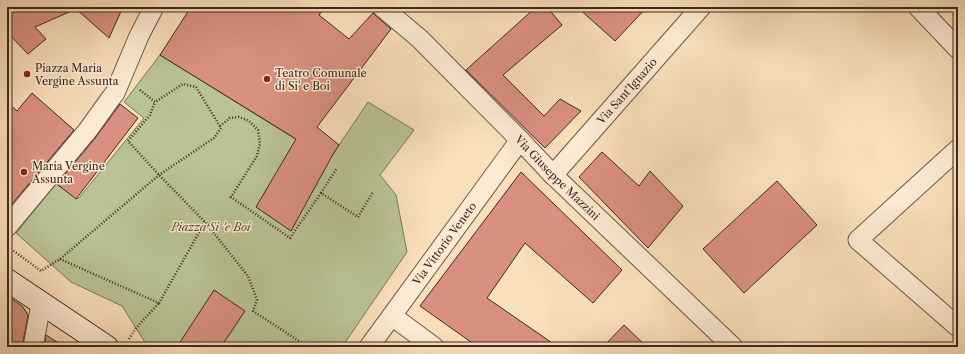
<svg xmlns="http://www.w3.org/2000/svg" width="965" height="354" viewBox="0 0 965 354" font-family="'Libre Caslon Text',serif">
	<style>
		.green { fill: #b9c394; stroke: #7a765a }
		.building { fill: #d99080; stroke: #3b2a20 }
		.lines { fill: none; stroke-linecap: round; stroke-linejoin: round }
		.street-casing { stroke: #6b5747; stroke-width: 21 }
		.secondary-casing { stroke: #3b2a20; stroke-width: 24 }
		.path { stroke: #3b2a20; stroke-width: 2.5; stroke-dasharray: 1 2; stroke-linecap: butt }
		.street { stroke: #fcead3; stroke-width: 19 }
		.secondary { stroke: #fcead3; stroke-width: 22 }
		.poi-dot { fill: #8f2418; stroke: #fcead3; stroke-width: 1.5 }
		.labels { text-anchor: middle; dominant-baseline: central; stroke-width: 3; stroke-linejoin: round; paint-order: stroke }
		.poi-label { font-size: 11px; fill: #3b2a20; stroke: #fcead3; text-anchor: start }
		.street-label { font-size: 11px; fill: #3b2a20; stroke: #fcead3 }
		.park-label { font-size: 11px; font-style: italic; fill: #5a503d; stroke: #fcead3 }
	</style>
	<rect width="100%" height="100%" fill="#fadfbb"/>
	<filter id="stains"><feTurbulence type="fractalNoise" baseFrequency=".005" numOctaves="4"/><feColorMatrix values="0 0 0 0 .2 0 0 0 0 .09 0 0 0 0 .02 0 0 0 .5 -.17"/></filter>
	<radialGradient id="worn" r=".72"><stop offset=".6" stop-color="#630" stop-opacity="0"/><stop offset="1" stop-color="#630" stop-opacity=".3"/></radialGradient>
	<!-- green -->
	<path class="green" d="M 160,55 L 329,160 L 368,102 L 414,130 L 380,175 L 396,195 L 407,252 L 342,347 L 148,347 L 122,306 L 71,282 L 16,233 L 56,184 L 78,199 L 144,118 L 124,102 Z"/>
	<!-- building -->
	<path class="building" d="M 7,7 L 123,7 L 109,38 L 76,9 L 35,27 L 46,39 L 28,54 L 7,32 Z
		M 191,7 L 325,7 L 319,15 L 349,39 L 373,13 L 375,15 L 391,29 L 317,127 L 339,145 L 332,156 L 291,231 L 256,207 L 296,139 L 160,55 Z
		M 536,7 L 547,7 L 562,25 L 503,75 L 544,116 L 560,99 L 581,111 L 545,148 L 466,70 Z
		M 577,7 L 647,7 L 615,41 Z
		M 32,93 L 74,130 L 7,210 L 7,102 L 17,111 Z
		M 120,104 L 138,118 L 76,199 L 57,184 L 96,137 Z
		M 602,152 L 639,186 L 650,171 L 683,206 L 648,248 L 579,177 Z
		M 521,172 L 622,270 L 593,303 L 525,243 L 487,298 L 558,347 L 478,347 L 420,306 Z
		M 777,181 L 817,225 L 744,293 L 703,249 Z
		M 214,290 L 245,311 L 221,347 L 177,347 Z
		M 7,295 L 23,307 L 28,315 L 22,347 L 7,347 Z
		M 624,325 L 647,347 L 603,347 Z
		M 46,335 L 65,347 L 44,347 Z"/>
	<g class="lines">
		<!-- street casing -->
		<g class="street-casing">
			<g id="street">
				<path id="s1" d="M 382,7 L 420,39 L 520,140 L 553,175 L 733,347"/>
				<path d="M 918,7 L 958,49"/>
				<path d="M 958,149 L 858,240 L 958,327"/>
				<path id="s2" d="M 553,175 L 701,7"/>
				<path d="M 7,227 L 88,130 L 111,98 L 115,93 L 139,36 L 154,7"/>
				<path d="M 392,316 L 434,347"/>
				<path d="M 33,347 L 41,304"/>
				<path id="s3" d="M 369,347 L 520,140"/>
			</g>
		</g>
		<!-- secondary casing -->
		<g class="secondary-casing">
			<path id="secondary" d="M 7,280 L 107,347"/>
		</g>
		<!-- path -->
		<path class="path" d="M 140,90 L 155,102 L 150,115 L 128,141 L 159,175 L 205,222 L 248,276 L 257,300 L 253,311 L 308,347
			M 220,126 L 230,118 L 239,117 L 249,121 L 258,130 L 260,143 L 257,156 L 231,197 L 290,238 L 321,193 L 358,217 L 373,192
			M 321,193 L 337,168
			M 11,249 L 41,271 L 60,259 L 159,175 L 214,138 L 221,128 L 196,87 L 183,84 L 155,102
			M 60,259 L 159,303 L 205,222
			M 129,339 L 136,328 L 159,303
			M 129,343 L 136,347"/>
		<!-- street -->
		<use href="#street" class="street"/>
		<!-- secondary -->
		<use href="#secondary" class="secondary"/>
	</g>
	<!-- markers -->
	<g class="poi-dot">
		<circle cx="27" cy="74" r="4"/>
		<circle cx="267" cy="79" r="4"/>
		<circle cx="24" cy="172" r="4"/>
	</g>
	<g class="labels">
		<!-- poi labels -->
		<g class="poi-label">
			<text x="35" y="68">Piazza Maria<tspan x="35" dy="13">Vergine Assunta</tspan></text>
			<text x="275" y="73">Teatro Comunale<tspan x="275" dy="13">di Si' e Boi</tspan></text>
			<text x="32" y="166">Maria Vergine<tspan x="32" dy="13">Assunta</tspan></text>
		</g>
		<!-- street labels -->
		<g class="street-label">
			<text stroke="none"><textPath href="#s2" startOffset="112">Via Sant'Ignazio</textPath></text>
			<text stroke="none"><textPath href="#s1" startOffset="245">Via Giuseppe Mazzini</textPath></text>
			<text stroke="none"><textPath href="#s3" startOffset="128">Via Vittorio Veneto</textPath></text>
		</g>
		<!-- park labels -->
		<g class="park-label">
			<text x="211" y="227">Piazza Si ’e Boi</text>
		</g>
	</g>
	<!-- margin -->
	<rect width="965" height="354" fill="none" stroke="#fadfbb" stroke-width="24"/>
	<rect x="8" y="8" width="949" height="338" fill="none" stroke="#3b2a20" stroke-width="2"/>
	<rect x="12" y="12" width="941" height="330" fill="none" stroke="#3b2a20"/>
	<rect width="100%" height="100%" filter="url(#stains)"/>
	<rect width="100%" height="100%" fill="url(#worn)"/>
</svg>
